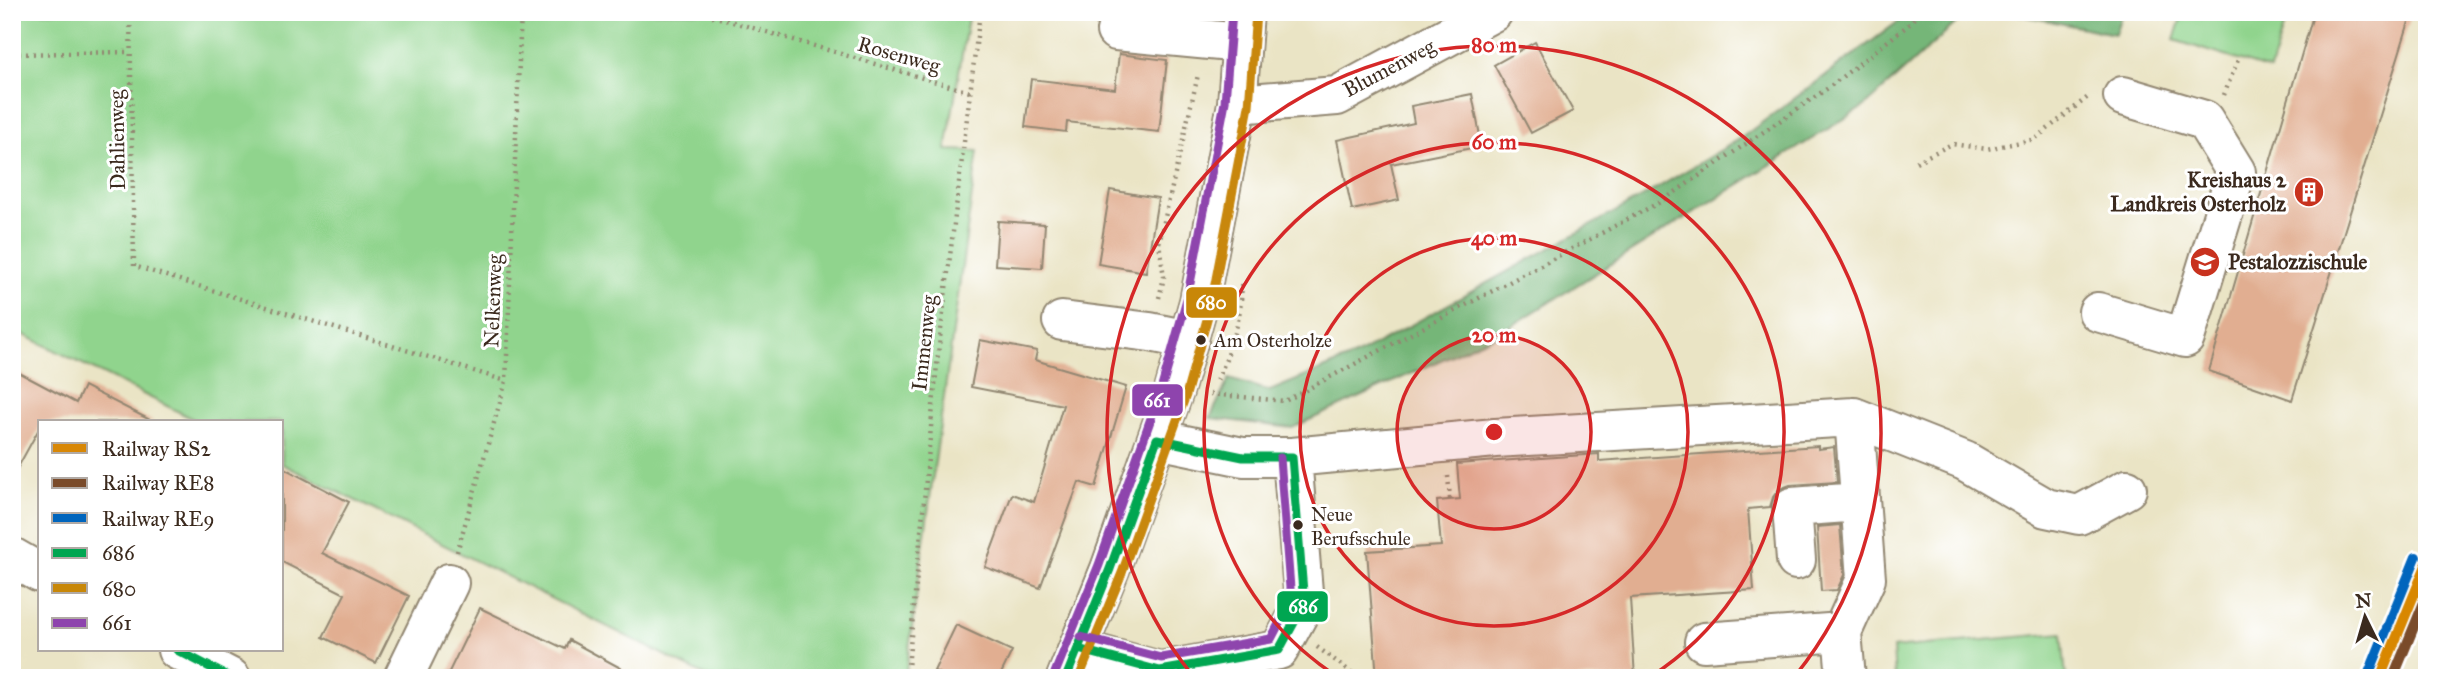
<svg xmlns="http://www.w3.org/2000/svg" width="2439" height="690" viewBox="0 0 2439 690" font-family="'IM FELL Great Primer',serif">
	<style>
		.green { fill: #90d48d; stroke: #667f56; stroke-width: 2 }
		.forest { fill: #74b678; stroke: #58704b; stroke-width: 2 }
		.building { fill: #e1ae91 }
		.lines { fill: none; stroke-linecap: round; stroke-linejoin: round }
		.minor-casing { stroke: #928772; stroke-width: 42 }
		.path { stroke: #928772; stroke-width: 4.5; stroke-dasharray: 2 5; stroke-linecap: butt }
		.minor { stroke: #fff; stroke-width: 38 }
		.bus-1-casing { stroke: #fff; stroke-width: 14 }
		.bus-2-casing { stroke: #fff; stroke-width: 14 }
		.bus-3-casing { stroke: #fff; stroke-width: 14 }
		.bus-1 { stroke: #00a651; stroke-width: 9 }
		.bus-2 { stroke: #c88708; stroke-width: 9 }
		.bus-3 { stroke: #8e44ad; stroke-width: 9 }
		.rail-1-casing { stroke: #fff; stroke-width: 16 }
		.rail-2-casing { stroke: #fff; stroke-width: 16 }
		.rail-3-casing { stroke: #fff; stroke-width: 16 }
		.rail-1 { stroke: #d88706; stroke-width: 10 }
		.rail-2 { stroke: #7a4b2a; stroke-width: 10 }
		.rail-3 { stroke: #0065bd; stroke-width: 10 }
		.ring { fill: none; stroke: #d62828; stroke-width: 3.5 }
		.bus-dot { fill: #3b2a1e; stroke: #fff; stroke-width: 2.5 }
		.labels { text-anchor: middle; dominant-baseline: central; stroke-width: 6; stroke-linejoin: round; paint-order: stroke }
		.bus-label { font-size: 19px; fill: #3b2a1e; stroke: #fff; text-anchor: start }
		.street-label { font-size: 21px; fill: #3b2a1e; stroke: #fff }
		.poi-label { font-size: 21px; font-weight: bold; fill: #3b2a1e; stroke: #fff; text-anchor: end }
		.centre { fill: #d62828; stroke: #fff; stroke-width: 3.5 }
		.ring-label { font-size: 21px; text-anchor: middle; font-weight: bold; fill: #d62828; stroke: #fff; stroke-width: 6; stroke-linejoin: round; paint-order: stroke }
		.line-badge { stroke: #fff; stroke-width: 2.5 }
		.badge-label { font-size: 19px; text-anchor: middle; font-weight: bold; fill: #fff }
	</style>
	<rect width="100%" height="100%" fill="#fff"/>
	<filter id="ink" filterUnits="userSpaceOnUse"><feTurbulence type="fractalNoise" baseFrequency=".0143" numOctaves="2"/><feDisplacementMap in="SourceGraphic" scale="14" xChannelSelector="R" yChannelSelector="G"/><feConvolveMatrix kernelMatrix="1 2 1 2 8 2 1 2 1" color-interpolation-filters="sRGB"/></filter>
	<filter id="wash" filterUnits="userSpaceOnUse"><feTurbulence type="fractalNoise" baseFrequency=".00686" numOctaves="4" result="noise"/><feDisplacementMap in="SourceGraphic" scale="28" xChannelSelector="R" yChannelSelector="G"/><feGaussianBlur stdDeviation="1.57" result="paint"/><feColorMatrix in="noise" values="0 0 0 0 0 0 0 0 0 0 0 0 0 0 0 0 0 1.4 0 .05"/><feComposite in="paint" operator="in"/></filter>
	<g filter="url(#wash)">
		<rect width="100%" height="100%" fill="#eae4c5"/>
		<!-- green -->
		<path class="green" d="M 12,12 L 969,12 L 946,150 L 978,151 L 905,678 L 710,678 L 282,464 L 282,422 L 199,422 L 12,329 Z
			M 2183,12 L 2288,12 L 2270,70 L 2174,40 Z
			M 2062,633 L 2066,678 L 1895,678 L 1893,648 Z"/>
		<!-- forest -->
		<path class="forest" d="M 1907,12 L 1968,12 L 1865,106 L 1500,333 L 1292,428 L 1210,418 L 1229,379 L 1270,391 L 1357,355 L 1640,198 L 1741,138 L 1903,18 Z
			M 2004,12 L 2122,12 L 2115,34 Z"/>
		<g id="blocks">
			<!-- building -->
			<path class="building" d="M 2314,12 L 2412,12 L 2292,400 L 2209,371 Z
				M 1535,42 L 1573,111 L 1531,133 L 1494,65 Z
				M 1119,54 L 1167,60 L 1159,132 L 1067,122 L 1066,132 L 1025,127 L 1031,79 L 1115,89 Z
				M 1472,94 L 1482,146 L 1391,164 L 1399,200 L 1352,210 L 1337,140 L 1414,123 L 1411,106 Z
				M 1110,190 L 1158,198 L 1146,272 L 1098,264 Z
				M 998,221 L 1045,224 L 1042,268 L 995,265 Z
				M 980,340 L 1037,351 L 1035,360 L 1126,387 L 1096,487 L 1079,482 L 1040,588 L 985,567 L 1012,494 L 1034,502 L 1063,405 L 971,387 Z
				M 12,369 L 76,403 L 84,386 L 154,422 L 40,422 L 40,427 L 12,478 Z
				M 1818,446 L 1818,449 L 1834,447 L 1837,482 L 1790,485 L 1779,489 L 1773,497 L 1770,507 L 1748,509 L 1754,590 L 1630,598 L 1635,678 L 1377,678 L 1367,551 L 1441,546 L 1437,501 L 1460,499 L 1457,464 L 1599,454 L 1599,461 Z
				M 282,467 L 349,502 L 322,553 L 409,596 L 376,663 L 323,637 L 345,594 L 282,562 Z
				M 1840,525 L 1844,575 L 1837,590 L 1821,591 L 1817,527 Z
				M 480,608 L 565,649 L 569,640 L 639,678 L 446,678 Z
				M 956,625 L 1012,651 L 999,678 L 949,678 L 934,671 Z"/>
		</g>
	</g>
	<g filter="url(#ink)">
		<use href="#blocks" fill-opacity="0" stroke="#928772" stroke-width="2"/>
		<g class="lines">
			<!-- minor casing -->
			<g class="minor-casing">
				<path id="minor" d="M 1116,31 L 1241,43
					M 1237,104 L 1337,96 L 1493,12
					M 2098,312 L 2185,338 L 2236,172 L 2204,120 L 2123,96
					M 1062,321 L 1150,332 L 1189,340
					M 1157,439 L 1243,457 L 1292,457 L 1495,438 L 1854,417 L 1965,461 L 2046,508 L 2079,515 L 2127,489
					M 12,557 L 40,573
					M 1796,560 L 1792,507 L 1860,502
					M 1704,642 L 1842,632
					M 1078,649 L 1160,671 L 1279,650 L 1304,604 L 1292,457
					M 177,650 L 231,678
					M 403,678 L 449,583
					M 1066,678 L 1110,569 L 1174,391 L 1199,302 L 1237,104 L 1244,12
					M 1846,678 L 1842,632 L 1866,579 L 1854,417"/>
			</g>
			<!-- path -->
			<path class="path" d="M 130,12 L 134,266 L 506,381
				M 699,12 L 970,92
				M 12,54 L 131,52
				M 2224,95 L 2238,60
				M 1916,162 L 1952,144 L 1987,149 L 2035,139 L 2088,97
				M 1159,298 L 1164,277 L 1159,243 L 1198,75
				M 1217,380 C 1231,351 1244,312 1241,281
				M 1210,394 L 1285,401 L 1662,201 L 1828,88 L 1911,23 L 1918,12
				M 1448,476 L 1450,499
				M 457,552 L 506,381 L 521,12
				M 1317,647 L 1359,678
				M 1881,675 L 1895,674
				M 907,678 L 938,354 L 980,12"/>
			<!-- minor -->
			<use href="#minor" class="minor"/>
			<!-- bus-1 casing -->
			<g class="bus-1-casing">
				<path id="bus-1" d="M 1157,439 L 1243,457 L 1292,457
					M 1078,649 L 1160,671 L 1279,650 L 1304,604 L 1292,457
					M 177,650 L 231,678
					M 1066,678 L 1110,569 L 1157,439"/>
			</g>
			<!-- bus-2 casing -->
			<g class="bus-2-casing">
				<path id="bus-2" d="M 1079,678 L 1122,573 L 1186,395 L 1211,305 L 1249,106 L 1256,13"/>
			</g>
			<!-- bus-3 casing -->
			<g class="bus-3-casing">
				<path id="bus-3" d="M 1081,637 L 1161,658 L 1271,639 L 1291,601 L 1280,458
					M 1055,673 L 1099,565 L 1162,387 L 1187,299 L 1225,102 L 1232,12"/>
			</g>
			<!-- bus-1 -->
			<use href="#bus-1" class="bus-1"/>
			<!-- bus-2 -->
			<use href="#bus-2" class="bus-2"/>
			<!-- bus-3 -->
			<use href="#bus-3" class="bus-3"/>
			<!-- rail-1 casing -->
			<g class="rail-1-casing">
				<path id="rail-1" d="M 2380,678 L 2427,563"/>
			</g>
			<!-- rail-2 casing -->
			<g class="rail-2-casing">
				<path id="rail-2" d="M 2393,678 L 2427,595"/>
			</g>
			<!-- rail-3 casing -->
			<g class="rail-3-casing">
				<path id="rail-3" d="M 2369,673 L 2416,557"/>
			</g>
			<!-- rail-1 -->
			<use href="#rail-1" class="rail-1"/>
			<!-- rail-2 -->
			<use href="#rail-2" class="rail-2"/>
			<!-- rail-3 -->
			<use href="#rail-3" class="rail-3"/>
		</g>
	</g>
	<!-- distance rings -->
	<circle cx="1494" cy="432" r="97" fill="#d62828" fill-opacity=".12"/>
	<g class="ring">
		<circle cx="1494" cy="432" r="97"/>
		<circle cx="1494" cy="432" r="194"/>
		<path d="M1338 677A290 290 0 1 1 1650 677"/>
		<path d="M1193 676A387 387 0 1 1 1795 676"/>
	</g>
	<!-- icons -->
	<defs>
		<g id="building-disc" transform="scale(1.575)"><circle r="9.5" fill="#c8321e" stroke="#fff"/><path d="M-4-6H4V6H1V3H-1V6H-4ZM-2.5-4.3h1.7v1.8h-1.7ZM.8-4.3h1.7v1.8H.8ZM-2.5-1h1.7V.8h-1.7ZM.8-1h1.7V.8H.8Z" fill="#fff"/></g>
		<g id="school-disc" transform="scale(1.575)"><circle r="9.5" fill="#c8321e" stroke="#fff"/><path d="M0-5L7-2L0 1L-7-2ZM-4 1L0 2.5L4 1V4Q0 6-4 4Z" fill="#fff"/></g>
	</defs>
	<g fill-rule="evenodd">
		<use href="#building-disc" x="2309" y="192"/>
		<use href="#school-disc" x="2205" y="262"/>
	</g>
	<!-- markers -->
	<g class="bus-dot">
		<circle cx="1201" cy="340" r="6"/>
		<circle cx="1298" cy="525" r="6"/>
	</g>
	<g class="labels">
		<!-- bus labels -->
		<g class="bus-label">
			<text x="1214" y="340">Am Osterholze</text>
			<text x="1311" y="514">Neue<tspan x="1311" dy="24">Berufsschule</tspan></text>
		</g>
		<!-- street labels -->
		<g class="street-label">
			<text transform="translate(899 55) rotate(16)">Rosenweg</text>
			<text transform="translate(1389 68) rotate(-28)">Blumenweg</text>
			<text transform="translate(117 140) rotate(-91)">Dahlienweg</text>
			<text transform="translate(493 301) rotate(-88)">Nelkenweg</text>
			<text transform="translate(924 343) rotate(-84)">Immenweg</text>
		</g>
		<!-- poi labels -->
		<g class="poi-label">
			<text x="2286" y="180">Kreishaus 2<tspan x="2286" dy="24">Landkreis Osterholz</tspan></text>
			<text x="2228" y="262" text-anchor="start">Pestalozzischule</text>
		</g>
	</g>
	<circle cx="1494" cy="432" r="10" class="centre"/>
	<g class="ring-label">
		<text x="1494" y="52">80 m</text>
		<text x="1494" y="149">60 m</text>
		<text x="1494" y="245">40 m</text>
		<text x="1494" y="342">20 m</text>
	</g>
	<g class="line-badge">
		<rect x="1185" y="286" width="53" height="33" rx="7" fill="#c88708"/>
		<rect x="1131" y="383" width="53" height="34" rx="7" fill="#8e44ad"/>
		<rect x="1276" y="590" width="53" height="33" rx="7" fill="#00a651"/>
	</g>
	<g class="badge-label">
		<text x="1211" y="309">680</text>
		<text x="1157" y="407">661</text>
		<text x="1303" y="613">686</text>
	</g>
	<!-- margin -->
	<rect width="2439" height="690" fill="none" stroke="#fff" stroke-width="42"/>
	<!-- legend -->
	<rect x="38" y="420" width="245" height="231" fill="#ffffff" stroke="#b1aaa5" stroke-width="2"/>
	<rect x="52" y="443" width="35" height="10" fill="#d88706" stroke="#b1aaa5" stroke-width="2"/>
	<text x="102" y="456" font-size="21" fill="#3b2a1e">Railway RS2</text>
	<rect x="52" y="478" width="35" height="10" fill="#7a4b2a" stroke="#b1aaa5" stroke-width="2"/>
	<text x="102" y="490" font-size="21" fill="#3b2a1e">Railway RE8</text>
	<rect x="52" y="513" width="35" height="10" fill="#0065bd" stroke="#b1aaa5" stroke-width="2"/>
	<text x="102" y="526" font-size="21" fill="#3b2a1e">Railway RE9</text>
	<rect x="52" y="548" width="35" height="10" fill="#00a651" stroke="#b1aaa5" stroke-width="2"/>
	<text x="102" y="560" font-size="21" fill="#3b2a1e">686</text>
	<rect x="52" y="583" width="35" height="10" fill="#c88708" stroke="#b1aaa5" stroke-width="2"/>
	<text x="102" y="596" font-size="21" fill="#3b2a1e">680</text>
	<rect x="52" y="618" width="35" height="10" fill="#8e44ad" stroke="#b1aaa5" stroke-width="2"/>
	<text x="102" y="630" font-size="21" fill="#3b2a1e">661</text>
	<!-- north arrow -->
	<g transform="translate(2365 617) rotate(355)" stroke="#ffffff" stroke-width="5" paint-order="stroke">
	<path d="M0-5L12 26L0 18L-12 26Z" fill="#3b2a1e"/>
	<text y="-10" font-size="19" font-weight="bold" text-anchor="middle" fill="#3b2a1e">N</text>
	</g>
</svg>
